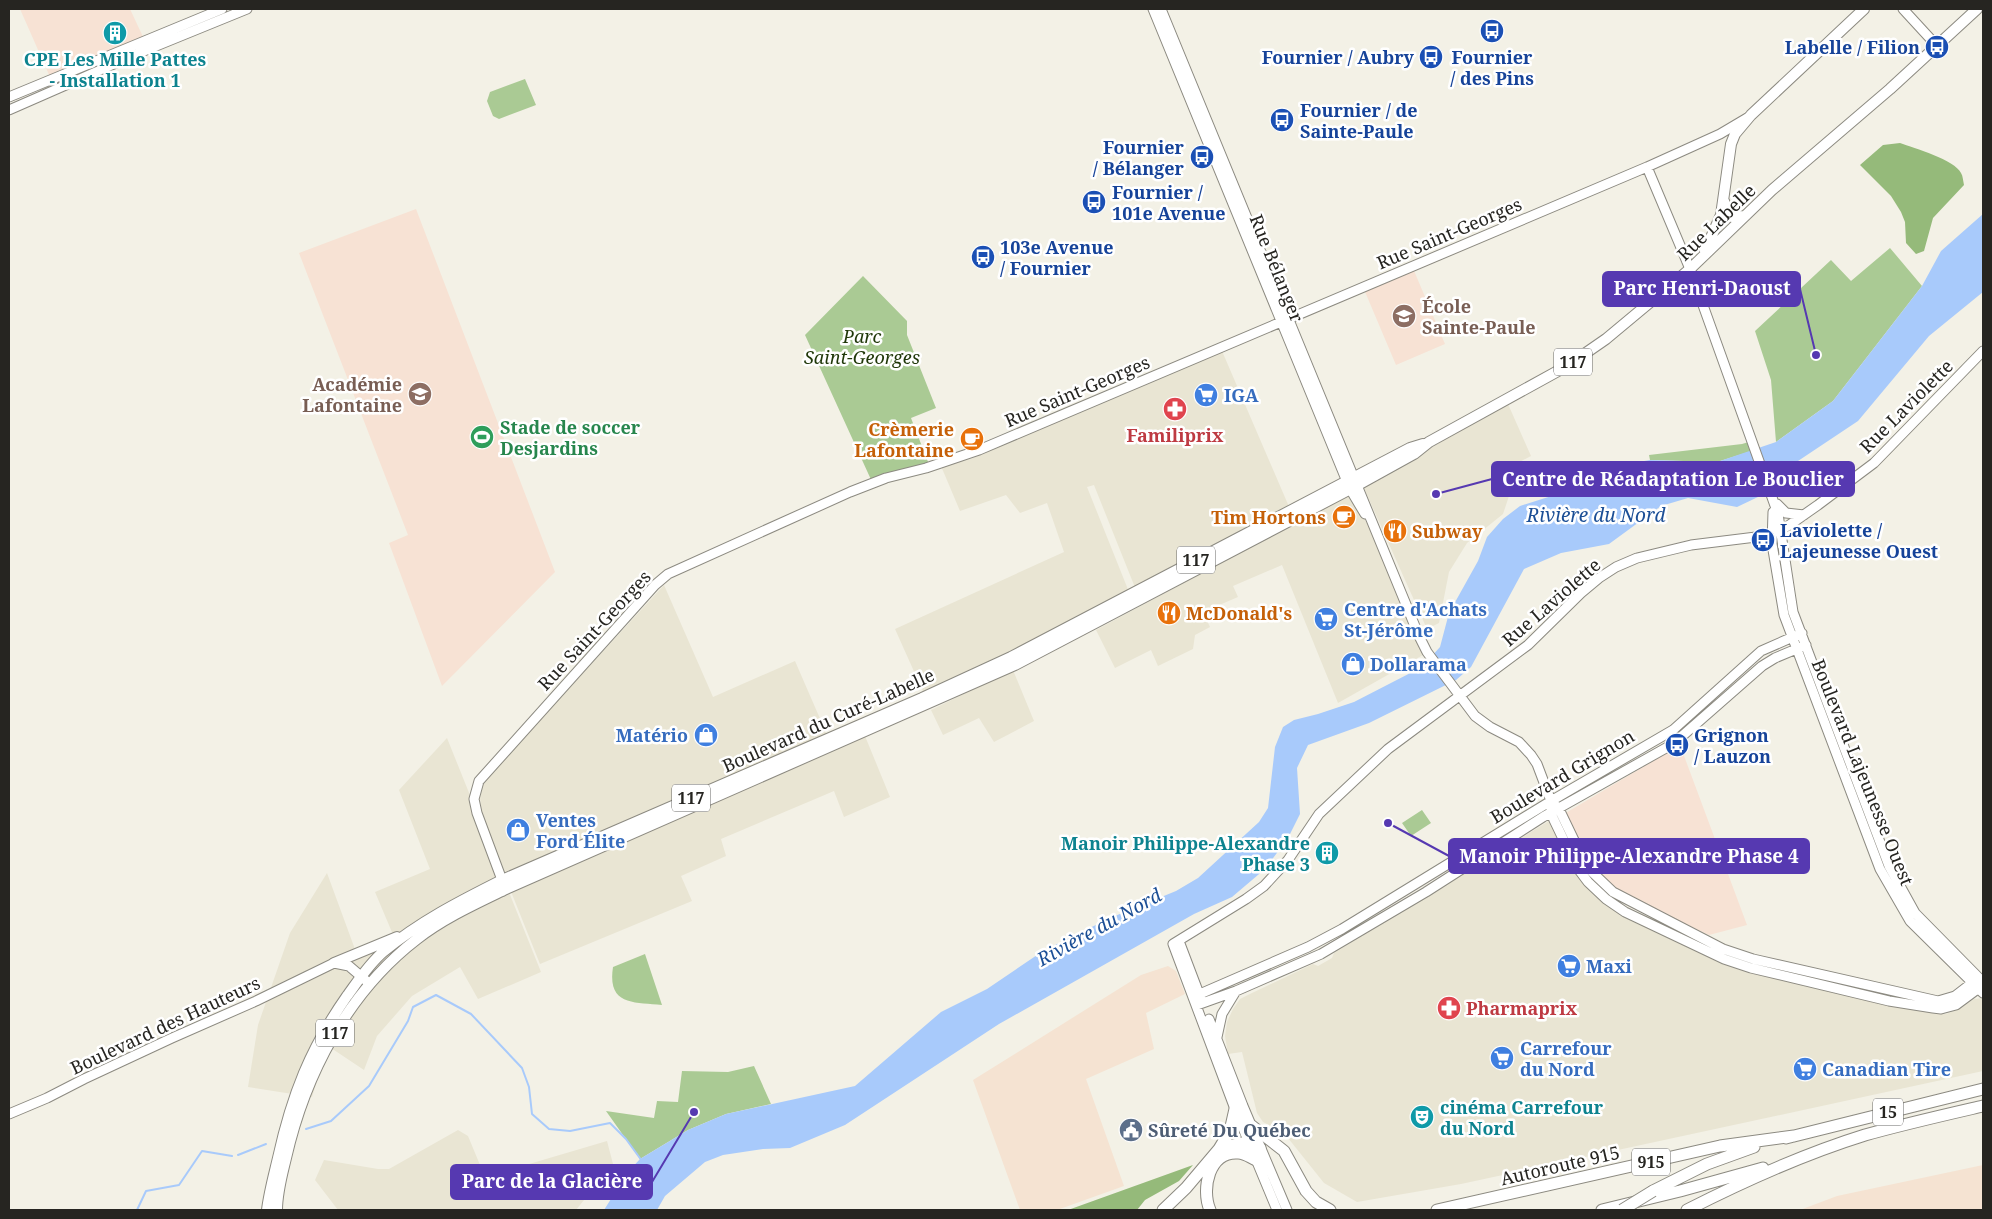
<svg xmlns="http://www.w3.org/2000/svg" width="1992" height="1219" viewBox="0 0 1992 1219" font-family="'Noto Serif',serif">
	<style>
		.built { fill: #e9e5d3 }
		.industrial { fill: #f5e3d2 }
		.education { fill: #f7e2d4 }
		.green { fill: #aaca94 }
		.forest { fill: #95ba7a }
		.water { fill: #a8cafb }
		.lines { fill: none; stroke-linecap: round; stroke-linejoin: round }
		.stream { stroke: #a8cafb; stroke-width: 2 }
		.secondary-casing { stroke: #8c8a81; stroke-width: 11 }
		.primary-casing { stroke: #8c8a81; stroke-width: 12 }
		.highway-casing { stroke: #8c8a81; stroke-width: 13 }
		.secondary { stroke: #fff; stroke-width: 9 }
		.primary { stroke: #fff; stroke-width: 10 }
		.highway { stroke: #fff; stroke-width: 11 }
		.highway-bridge-casing { stroke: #8c8a81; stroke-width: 13; stroke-linecap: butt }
		.highway-bridge { stroke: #fff; stroke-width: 11 }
		.labels { text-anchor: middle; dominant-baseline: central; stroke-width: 5; stroke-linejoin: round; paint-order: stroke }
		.shield { fill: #fff; stroke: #676664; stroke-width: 1 }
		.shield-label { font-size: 16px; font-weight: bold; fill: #262521 }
		.transit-label { font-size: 18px; font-weight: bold; fill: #164399; stroke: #fff; text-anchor: start }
		.culture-label { font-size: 18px; font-weight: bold; fill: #0d838f; stroke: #fff }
		.street-label { font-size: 18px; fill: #262521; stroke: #fff }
		.education-label { font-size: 18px; font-weight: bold; fill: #785e54; stroke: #fff; text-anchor: start }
		.park-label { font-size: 18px; font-style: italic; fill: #1f3708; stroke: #fff }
		.shop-label { font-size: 18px; font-weight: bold; fill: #366cbe; stroke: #fff; text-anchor: start }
		.leisure-label { font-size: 18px; font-weight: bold; fill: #27864d; stroke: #fff; text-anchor: start }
		.food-label { font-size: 18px; font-weight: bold; fill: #c56008; stroke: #fff; text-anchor: end }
		.health-label { font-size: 18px; font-weight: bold; fill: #be3a42; stroke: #fff }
		.service-label { font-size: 18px; font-weight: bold; fill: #4e5e75; stroke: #fff; text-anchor: start }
		.water-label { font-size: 19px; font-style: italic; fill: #1c4f96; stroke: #fff }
		.leader { fill: none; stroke: #5639b1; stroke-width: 2 }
		.callout-dot { fill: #5639b1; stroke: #fff; stroke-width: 2 }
		.callout { fill: #5639b1; stroke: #5639b1; stroke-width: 2 }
		.callout-label { font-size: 19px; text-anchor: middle; font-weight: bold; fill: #fff }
	</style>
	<rect width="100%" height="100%" fill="#f3f1e6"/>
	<!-- built -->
	<path class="built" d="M 1222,351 L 1290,509 L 1136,590 L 1094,485 L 1087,487 L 1129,592 L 925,696 L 895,629 L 1064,552 L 1047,503 L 1020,513 L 1006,495 L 960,511 L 941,466 L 971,459 Z
		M 1508,404 L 1531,456 L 1510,467 L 1515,475 L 1503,481 L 1510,493 L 1503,514 L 1467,543 L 1449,572 L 1439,623 L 1427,629 L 1363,486 Z
		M 1349,494 L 1376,538 L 1423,655 L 1338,703 L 1282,565 L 1233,586 L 1238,597 L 1203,612 L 1210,627 L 1195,635 L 1193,649 L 1158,666 L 1151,650 L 1115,668 L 1096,630 Z
		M 664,585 L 713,697 L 795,661 L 828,737 L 505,877 L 482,815 L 480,798 L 483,782 Z
		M 1013,670 L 1034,721 L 994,742 L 979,718 L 943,735 L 931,710 Z
		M 865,736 L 890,797 L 844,817 L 834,791 L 721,839 L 726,856 L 681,876 L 692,901 L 540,964 L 510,889 Z
		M 447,738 L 541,972 L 478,999 L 460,967 L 412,996 L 377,1036 L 364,1070 L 328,1046 L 312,1097 L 248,1087 L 258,1025 L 290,933 L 327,873 L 356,952 L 394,937 L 375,892 L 430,869 L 399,790 Z
		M 1549,821 L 1578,875 L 1592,893 L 1634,922 L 1720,960 L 1932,1013 L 1946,1014 L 1959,1009 L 1974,999 L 1983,998 L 1983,1071 L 1461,1184 L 1357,1202 L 1324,1183 L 1284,1133 L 1263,1122 L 1257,1113 L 1242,1052 L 1228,1054 L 1225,1036 L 1227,1022 L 1233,1009 L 1240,999 L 1252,993 L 1313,964 L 1318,966 L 1332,958 L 1334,953 Z
		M 458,1130 L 468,1136 L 485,1177 L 607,1141 L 613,1164 L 576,1210 L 338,1210 L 315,1180 L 324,1160 L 378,1169 L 389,1169 Z"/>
	<!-- industrial -->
	<path class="industrial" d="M 1168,966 L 1176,971 L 1185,994 L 1146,1013 L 1154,1049 L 1086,1079 L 1124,1186 L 1057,1210 L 1020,1210 L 973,1080 L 1141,975 Z
		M 1983,1165 L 1983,1210 L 1800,1210 L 1837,1196 Z"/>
	<!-- education -->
	<path class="education" d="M 20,9 L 130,9 L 144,39 L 50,77 Z
		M 416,209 L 555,572 L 442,686 L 389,543 L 408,535 L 299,253 Z
		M 1412,266 L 1445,344 L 1396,365 L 1363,287 Z
		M 1680,745 L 1747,925 L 1709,935 L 1608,888 L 1588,866 L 1564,814 Z"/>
	<!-- green -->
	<path class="green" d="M 525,79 L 536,105 L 499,119 L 493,116 L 487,101 L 490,92 Z
		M 1890,248 L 1922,286 L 1833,401 L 1776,442 L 1771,380 L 1755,331 L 1831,260 L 1851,281 Z
		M 863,276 L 907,321 L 907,335 L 936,408 L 911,418 L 930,467 L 873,484 L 805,335 Z
		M 1752,441 L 1755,450 L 1717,462 L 1650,460 L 1649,455 L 1742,444 Z
		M 1422,810 L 1431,823 L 1411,836 L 1402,823 Z
		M 645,954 L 662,1005 C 634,1002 607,1006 613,967 Z
		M 754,1066 L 771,1104 L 726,1114 L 688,1130 L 640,1159 L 606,1111 L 654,1118 L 657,1101 L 678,1102 L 682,1071 L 728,1072 Z"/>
	<!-- forest -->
	<path class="forest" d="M 1900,143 C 1914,148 1955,160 1961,173 C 1963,176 1963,181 1964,185 L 1933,218 L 1924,251 L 1916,254 L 1906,243 L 1905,222 L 1901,212 L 1891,196 L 1860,165 L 1883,145 Z
		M 1193,1165 L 1179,1181 L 1145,1200 L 1137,1210 L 1068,1210 Z"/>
	<!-- water -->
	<path class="water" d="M 1983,214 L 1983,292 L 1929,336 L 1858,421 L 1783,471 L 1758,497 L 1737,507 L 1688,498 L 1661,506 L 1609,544 L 1561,553 L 1524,569 L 1471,667 L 1456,680 L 1369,723 L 1308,745 L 1297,768 L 1300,814 L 1288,838 L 1265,869 L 1232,897 L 1194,914 L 999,1024 L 845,1125 L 790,1148 L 763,1149 L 723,1155 L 705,1162 L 665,1196 L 657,1210 L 604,1210 L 628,1172 L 640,1159 L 688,1130 L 726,1114 L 855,1086 L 941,1012 L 987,989 L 1043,951 L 1110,918 L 1176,891 L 1198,878 L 1259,822 L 1268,808 L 1275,747 L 1283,727 L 1294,720 L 1318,714 L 1354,702 L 1422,667 L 1440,647 L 1449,613 L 1478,561 L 1487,537 L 1503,519 L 1520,506 L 1586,485 L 1627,464 L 1650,460 L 1717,462 L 1776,442 L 1833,401 L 1922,286 L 1941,251 Z"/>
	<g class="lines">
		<!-- stream -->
		<path class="stream" d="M 306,1129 L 331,1121 L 369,1086 L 408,1021 L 413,1007 L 436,995 L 471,1014 L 522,1068 L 529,1087 L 532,1114 L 549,1129 L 570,1131 L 610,1123 L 626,1139 L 642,1161
			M 238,1155 L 266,1144
			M 137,1210 L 146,1191 L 179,1185 L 202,1151 L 232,1156"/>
		<!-- secondary casing -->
		<g class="secondary-casing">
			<path id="secondary" d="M 1153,9 L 1350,489 L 1365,514
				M 1161,9 L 1419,636 L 1427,652 L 1475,716 L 1490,727 L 1519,742 L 1531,755 L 1537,764 L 1551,801 L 1551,813 L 1554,820 L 1576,866 L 1588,882 L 1606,899 L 1625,912 L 1724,959 L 1751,968 L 1889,1001 L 1933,1008 L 1941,1009 L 1956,1005 L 1983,985
				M 1903,9 L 1937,46
				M 9,97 L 222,9
				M 9,110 L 139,53 L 247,9
				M 1647,167 L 1690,269 L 1778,514 L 1793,612 L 1889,866 L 1915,913 L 1983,982
				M 1777,504 L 1786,513 L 1804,515
				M 1773,512 L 1772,544 L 1784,615 L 1880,869 L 1910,921 L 1983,993
				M 1555,805 L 1559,809 L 1583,859 L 1592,872 L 1613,892 L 1723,949 L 1753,959 L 1938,1001 L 1955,996 L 1977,979
				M 502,880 L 477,813 L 474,799 L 479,781 L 655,585 L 668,574 L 850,492 L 886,478 L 926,468 L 979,450 L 1647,167 L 1720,134 L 1747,118
				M 1179,941 L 1201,999
				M 1193,997 L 1308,947 L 1342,929 L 1551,801 L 1673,730 L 1761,651 L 1802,633
				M 1197,1005 L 1236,991 L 1321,954 L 1426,892 L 1543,817 L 1673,744 L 1762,666 L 1775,658 L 1806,645
				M 1209,1019 L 1243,1106 L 1287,1210
				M 1217,1037 L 1222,1014 L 1236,991
				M 9,1114 L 47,1098 L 84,1079 L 172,1038 L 256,1001 L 334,963 L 349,966 L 370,984
				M 1277,1210 L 1235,1109 L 1173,944 L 1246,899 L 1264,886 L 1288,860 L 1319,814 L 1388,749 L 1528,645 L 1581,593 L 1599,578 L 1616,567 L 1637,558 L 1691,545 L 1764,536 L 1788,526 L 1818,505 L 1874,463 L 1983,351"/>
		</g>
		<!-- primary casing -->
		<g class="primary-casing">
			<path id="primary" d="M 1724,201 L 1727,210 L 1732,217 L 1745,216
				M 1705,251 L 1721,215 L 1731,144 L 1735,134 L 1751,115 L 1864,9
				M 334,963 L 397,937
				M 267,1210 C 269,1193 274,1175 278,1158 C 292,1095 310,1049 347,996 C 358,981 369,964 383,952 C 419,922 460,901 502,880 L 922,698 L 1011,657 L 1410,448 L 1423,444
				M 277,1210 C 277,1192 282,1175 286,1158 C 305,1074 348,992 417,939 C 444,918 475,904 506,889 L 1015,665 L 1358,485 L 1414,454 L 1429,442 L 1567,366 L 1606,339 L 1690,269 L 1772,190 L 1890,89 L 1977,9"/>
		</g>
		<!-- highway casing -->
		<g class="highway-casing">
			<path id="highway" d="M 1252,1126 L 1284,1151 L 1306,1191 L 1316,1202 L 1330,1210
				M 1786,1138 L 1983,1089
				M 1219,1149 L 1241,1143 L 1260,1148
				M 1653,1191 L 1707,1164 L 1754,1147
				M 1163,1210 L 1186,1188 L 1219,1149 L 1230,1131 L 1235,1109
				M 1210,1210 C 1201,1189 1209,1151 1238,1153 C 1245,1153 1251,1158 1256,1160
				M 1437,1210 L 1720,1146 L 1794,1136
				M 1602,1210 L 1680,1191 L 1763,1168
				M 1687,1210 C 1744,1181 1804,1154 1865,1135 C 1904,1124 1944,1115 1983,1106"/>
		</g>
		<!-- secondary -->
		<use href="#secondary" class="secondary"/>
		<!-- primary -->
		<use href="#primary" class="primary"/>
		<!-- highway -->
		<use href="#highway" class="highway"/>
		<!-- highway-bridge casing -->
		<g class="highway-bridge-casing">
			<path id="highway-bridge" d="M 1622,1210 L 1653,1191"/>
		</g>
		<!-- highway-bridge -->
		<use href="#highway-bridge" class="highway-bridge"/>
	</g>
	<!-- icons -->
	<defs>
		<g id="bus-disc" transform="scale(1.25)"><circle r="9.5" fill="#1a4fb4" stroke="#fff"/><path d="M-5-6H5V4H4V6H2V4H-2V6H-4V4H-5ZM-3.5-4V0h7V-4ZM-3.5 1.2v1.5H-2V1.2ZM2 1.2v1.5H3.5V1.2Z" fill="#fff"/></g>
		<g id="building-disc" transform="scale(1.25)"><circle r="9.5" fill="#0f9aa8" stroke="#fff"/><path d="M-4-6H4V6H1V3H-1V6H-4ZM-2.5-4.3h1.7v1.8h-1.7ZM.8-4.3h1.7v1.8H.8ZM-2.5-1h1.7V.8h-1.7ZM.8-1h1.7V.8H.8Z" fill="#fff"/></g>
		<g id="school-disc" transform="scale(1.25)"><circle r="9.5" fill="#8d6e63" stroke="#fff"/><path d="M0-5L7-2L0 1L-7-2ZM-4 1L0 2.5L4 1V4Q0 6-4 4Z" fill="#fff"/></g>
		<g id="supermarket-disc" transform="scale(1.25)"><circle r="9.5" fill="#3f7fe0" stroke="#fff"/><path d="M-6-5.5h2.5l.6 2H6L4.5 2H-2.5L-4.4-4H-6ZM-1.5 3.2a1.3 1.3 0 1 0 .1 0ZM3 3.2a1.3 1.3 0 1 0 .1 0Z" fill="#fff"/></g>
		<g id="pharmacy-disc" transform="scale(1.25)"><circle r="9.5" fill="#e0444e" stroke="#fff"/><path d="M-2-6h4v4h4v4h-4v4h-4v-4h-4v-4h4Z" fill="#fff"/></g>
		<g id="stadium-disc" transform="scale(1.25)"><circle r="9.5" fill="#2e9e5b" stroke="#fff"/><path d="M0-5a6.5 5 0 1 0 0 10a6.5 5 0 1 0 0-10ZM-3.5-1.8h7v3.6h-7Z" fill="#fff"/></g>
		<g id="cafe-disc" transform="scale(1.25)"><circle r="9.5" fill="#e8710a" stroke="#fff"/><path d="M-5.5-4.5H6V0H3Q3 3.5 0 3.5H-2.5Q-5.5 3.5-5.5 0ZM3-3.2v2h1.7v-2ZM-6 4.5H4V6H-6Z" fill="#fff"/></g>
		<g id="restaurant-disc" transform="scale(1.25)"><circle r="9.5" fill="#e8710a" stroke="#fff"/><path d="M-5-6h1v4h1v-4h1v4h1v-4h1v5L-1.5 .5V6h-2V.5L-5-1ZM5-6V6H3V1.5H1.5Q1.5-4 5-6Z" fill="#fff"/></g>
		<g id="shop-disc" transform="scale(1.25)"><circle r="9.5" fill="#3f7fe0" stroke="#fff"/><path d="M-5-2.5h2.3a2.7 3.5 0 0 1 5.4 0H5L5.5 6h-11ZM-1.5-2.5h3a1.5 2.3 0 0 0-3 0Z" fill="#fff"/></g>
		<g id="theatre-disc" transform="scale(1.25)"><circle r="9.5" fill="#0f9aa8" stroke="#fff"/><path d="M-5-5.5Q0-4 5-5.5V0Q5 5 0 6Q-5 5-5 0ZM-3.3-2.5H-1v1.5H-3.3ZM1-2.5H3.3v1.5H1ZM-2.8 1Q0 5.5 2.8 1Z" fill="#fff"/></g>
		<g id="civic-disc" transform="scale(1.25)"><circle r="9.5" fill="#5c6f8a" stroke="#fff"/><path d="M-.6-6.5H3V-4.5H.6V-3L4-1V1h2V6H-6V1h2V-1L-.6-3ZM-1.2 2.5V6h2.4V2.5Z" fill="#fff"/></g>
	</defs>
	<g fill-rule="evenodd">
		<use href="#bus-disc" x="1492" y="31"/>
		<use href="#building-disc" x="115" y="33"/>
		<use href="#bus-disc" x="1937" y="47"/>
		<use href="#bus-disc" x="1431" y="57"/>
		<use href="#bus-disc" x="1282" y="120"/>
		<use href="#bus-disc" x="1202" y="157"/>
		<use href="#bus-disc" x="1094" y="202"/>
		<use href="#bus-disc" x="983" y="257"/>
		<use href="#school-disc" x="1404" y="316"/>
		<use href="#school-disc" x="420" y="394"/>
		<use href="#supermarket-disc" x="1206" y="395"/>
		<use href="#pharmacy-disc" x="1175" y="409"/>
		<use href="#stadium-disc" x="482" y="437"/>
		<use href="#cafe-disc" x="972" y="439"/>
		<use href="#cafe-disc" x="1344" y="517"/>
		<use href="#restaurant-disc" x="1395" y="531"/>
		<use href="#bus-disc" x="1763" y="540"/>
		<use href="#restaurant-disc" x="1169" y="613"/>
		<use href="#supermarket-disc" x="1326" y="619"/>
		<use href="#shop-disc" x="1353" y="664"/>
		<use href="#shop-disc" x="706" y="735"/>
		<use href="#bus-disc" x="1677" y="745"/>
		<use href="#shop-disc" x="518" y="830"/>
		<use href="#building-disc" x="1327" y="853"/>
		<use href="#supermarket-disc" x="1569" y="966"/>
		<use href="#pharmacy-disc" x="1449" y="1008"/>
		<use href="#supermarket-disc" x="1502" y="1058"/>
		<use href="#supermarket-disc" x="1805" y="1069"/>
		<use href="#theatre-disc" x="1422" y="1117"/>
		<use href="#civic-disc" x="1131" y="1130"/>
	</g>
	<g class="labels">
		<!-- shield labels -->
		<g class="shield">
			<rect x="1554" y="348.5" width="38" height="27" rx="4"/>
			<rect x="1177" y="546.5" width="38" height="27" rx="4"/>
			<rect x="672" y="784.5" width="38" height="27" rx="4"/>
			<rect x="316" y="1019.5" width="38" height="27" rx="4"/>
			<rect x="1873" y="1098.5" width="30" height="27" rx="4"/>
			<rect x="1632" y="1148.5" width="38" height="27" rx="4"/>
		</g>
		<g class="shield-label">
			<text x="1573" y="362">117</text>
			<text x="1196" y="560">117</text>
			<text x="691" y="798">117</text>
			<text x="335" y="1033">117</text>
			<text x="1888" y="1112">15</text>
			<text x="1651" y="1162">915</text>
		</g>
		<!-- transit labels -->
		<g class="transit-label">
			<text x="1920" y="47" text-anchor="end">Labelle / Filion</text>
			<text x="1414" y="57" text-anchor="end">Fournier / Aubry</text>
			<text x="1492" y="57" text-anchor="middle">Fournier<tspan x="1492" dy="21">/ des Pins</tspan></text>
			<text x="1300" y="110">Fournier / de<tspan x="1300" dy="21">Sainte-Paule</tspan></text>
			<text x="1184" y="147" text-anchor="end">Fournier<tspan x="1184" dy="21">/ Bélanger</tspan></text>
			<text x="1112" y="192">Fournier /<tspan x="1112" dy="21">101e Avenue</tspan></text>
			<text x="1000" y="247">103e Avenue<tspan x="1000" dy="21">/ Fournier</tspan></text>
			<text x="1780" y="530">Laviolette /<tspan x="1780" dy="21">Lajeunesse Ouest</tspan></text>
			<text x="1694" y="735">Grignon<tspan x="1694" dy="21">/ Lauzon</tspan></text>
		</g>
		<!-- culture labels -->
		<g class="culture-label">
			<text x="115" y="59">CPE Les Mille Pattes<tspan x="115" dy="21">- Installation 1</tspan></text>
			<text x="1310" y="843" text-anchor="end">Manoir Philippe-Alexandre<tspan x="1310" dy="21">Phase 3</tspan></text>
			<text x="1440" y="1107" text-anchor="start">cinéma Carrefour<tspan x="1440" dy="21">du Nord</tspan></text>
		</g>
		<!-- street labels -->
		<g class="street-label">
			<text transform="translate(1716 222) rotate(-44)">Rue Labelle</text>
			<text transform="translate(1449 233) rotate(-23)">Rue Saint-Georges</text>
			<text transform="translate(1277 268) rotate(68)">Rue Bélanger</text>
			<text transform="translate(1077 391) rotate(-23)">Rue Saint-Georges</text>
			<text transform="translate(1906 406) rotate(-45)">Rue Laviolette</text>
			<text transform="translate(1551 602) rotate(-41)">Rue Laviolette</text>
			<text transform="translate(594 630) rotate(-47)">Rue Saint-Georges</text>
			<text transform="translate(828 720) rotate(-24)">Boulevard du Curé-Labelle</text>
			<text transform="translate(1863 772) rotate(68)">Boulevard Lajeunesse Ouest</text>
			<text transform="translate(1562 776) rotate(-31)">Boulevard Grignon</text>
			<text transform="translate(165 1025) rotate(-25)">Boulevard des Hauteurs</text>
			<text transform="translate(1560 1165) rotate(-13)">Autoroute 915</text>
		</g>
		<!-- education labels -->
		<g class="education-label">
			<text x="1422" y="306">École<tspan x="1422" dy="21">Sainte-Paule</tspan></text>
			<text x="402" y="384" text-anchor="end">Académie<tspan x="402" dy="21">Lafontaine</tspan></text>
		</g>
		<!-- park labels -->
		<g class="park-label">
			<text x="862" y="336">Parc<tspan x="862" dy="21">Saint-Georges</tspan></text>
		</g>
		<!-- shop labels -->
		<g class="shop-label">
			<text x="1224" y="395">IGA</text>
			<text x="1344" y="609">Centre d'Achats<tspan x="1344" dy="21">St-Jérôme</tspan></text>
			<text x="1370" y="664">Dollarama</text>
			<text x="688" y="735" text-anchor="end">Matério</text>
			<text x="536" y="820">Ventes<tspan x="536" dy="21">Ford Élite</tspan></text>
			<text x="1586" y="966">Maxi</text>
			<text x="1520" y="1048">Carrefour<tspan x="1520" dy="21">du Nord</tspan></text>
			<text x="1822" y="1069">Canadian Tire</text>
		</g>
		<!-- leisure labels -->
		<g class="leisure-label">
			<text x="500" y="427">Stade de soccer<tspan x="500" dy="21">Desjardins</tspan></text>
		</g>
		<!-- food labels -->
		<g class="food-label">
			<text x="954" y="429">Crèmerie<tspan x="954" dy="21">Lafontaine</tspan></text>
			<text x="1326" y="517">Tim Hortons</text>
			<text x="1412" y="531" text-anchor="start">Subway</text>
			<text x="1186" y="613" text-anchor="start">McDonald's</text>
		</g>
		<!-- health labels -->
		<g class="health-label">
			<text x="1175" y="435">Familiprix</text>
			<text x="1466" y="1008" text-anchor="start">Pharmaprix</text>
		</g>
		<!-- service labels -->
		<g class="service-label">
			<text x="1148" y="1130">Sûreté Du Québec</text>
		</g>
		<!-- water labels -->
		<g class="water-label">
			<text x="1596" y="515">Rivière du Nord</text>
			<text transform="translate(1099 927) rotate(-29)">Rivière du Nord</text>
		</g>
	</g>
	<!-- callouts -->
	<path class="leader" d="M1816 355L1800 289M1436 494L1492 479M1388 823L1449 856M694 1112L652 1182"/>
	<g class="callout-dot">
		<circle cx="1816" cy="355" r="5"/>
		<circle cx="1436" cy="494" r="5"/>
		<circle cx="1388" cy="823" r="5"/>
		<circle cx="694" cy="1112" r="5"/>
	</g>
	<g class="callout">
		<rect x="1603" y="272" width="197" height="34" rx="5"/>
		<rect x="1492" y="462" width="362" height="34" rx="5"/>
		<rect x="1449" y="839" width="360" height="34" rx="5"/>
		<rect x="451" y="1165" width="201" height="34" rx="5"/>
	</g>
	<g class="callout-label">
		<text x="1702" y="295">Parc Henri-Daoust</text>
		<text x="1673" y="486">Centre de Réadaptation Le Bouclier</text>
		<text x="1629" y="863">Manoir Philippe-Alexandre Phase 4</text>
		<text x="552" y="1188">Parc de la Glacière</text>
	</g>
	<!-- border -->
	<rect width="1992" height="1219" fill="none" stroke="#262521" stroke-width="20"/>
</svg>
